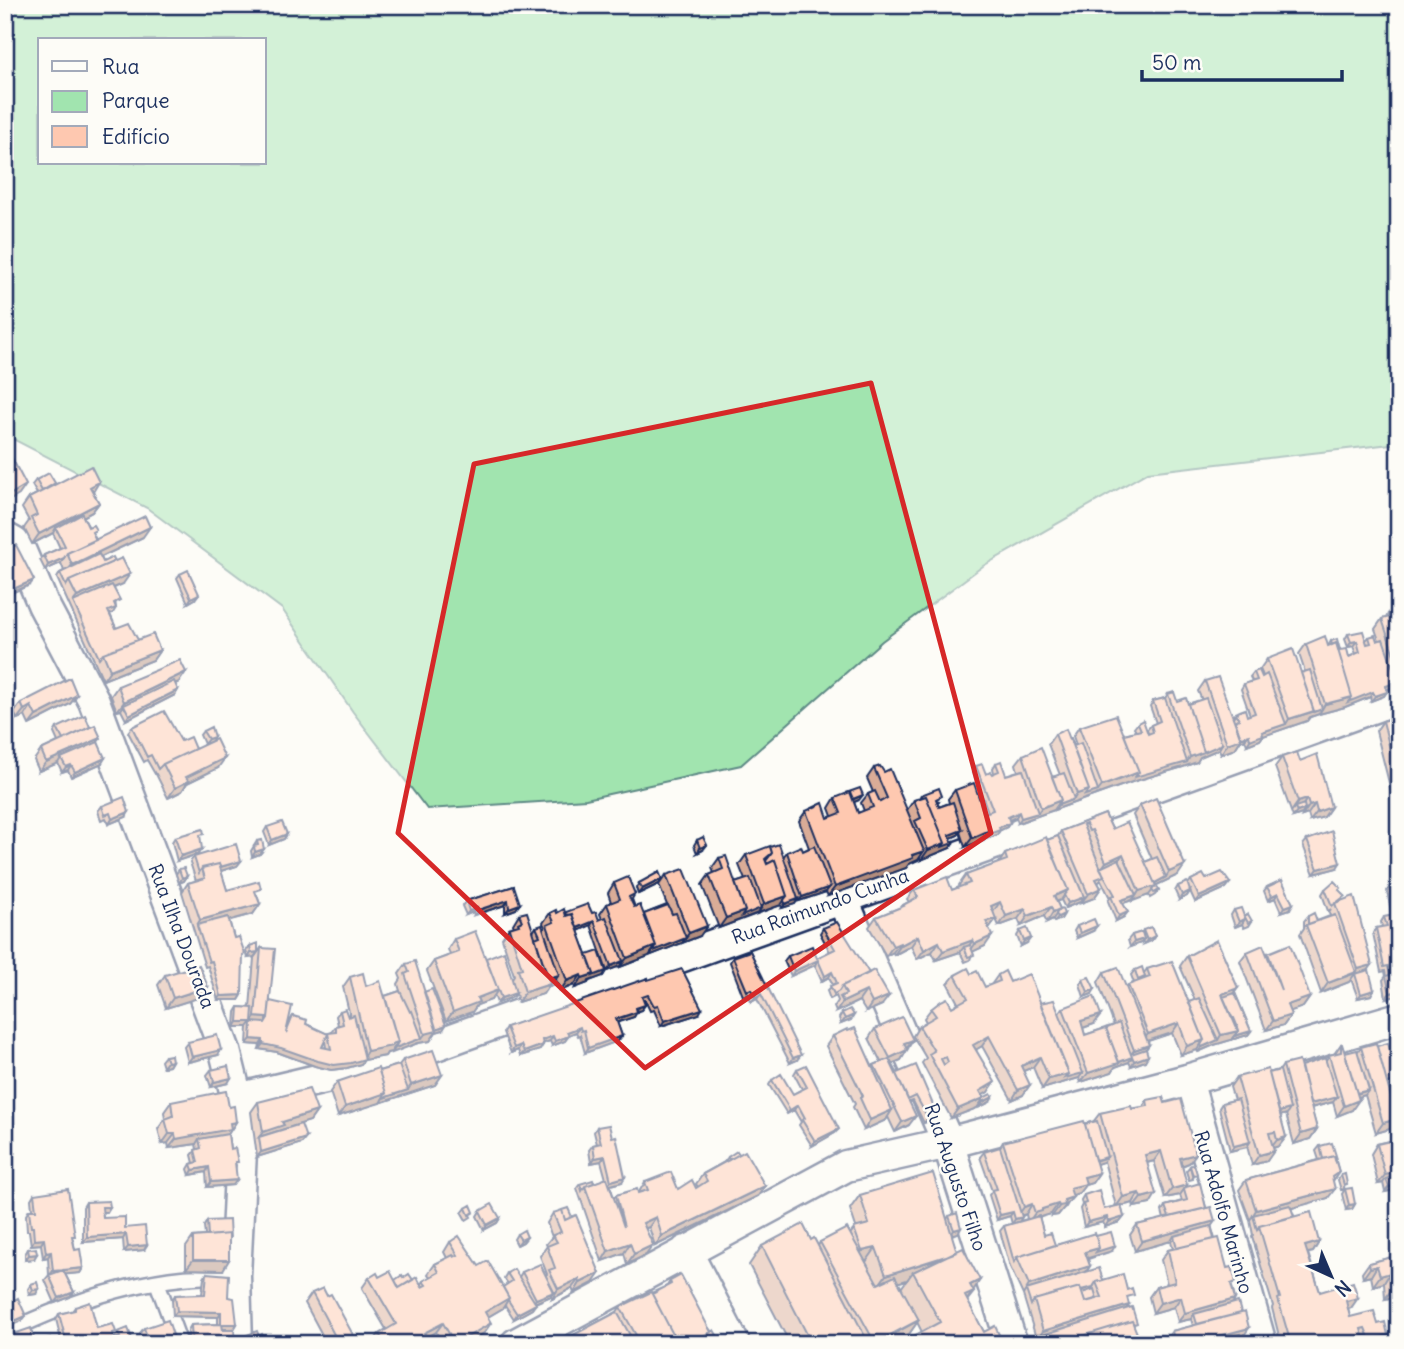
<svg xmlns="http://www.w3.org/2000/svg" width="1404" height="1349" viewBox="0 0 1404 1349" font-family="Delius,sans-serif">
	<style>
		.green { fill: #a1e4af; stroke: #5e8a86; stroke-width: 2; fill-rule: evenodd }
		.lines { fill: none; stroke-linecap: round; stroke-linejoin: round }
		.service-casing { stroke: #1b2f5e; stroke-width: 19 }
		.minor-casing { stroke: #1b2f5e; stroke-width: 35 }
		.service { stroke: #fdfcf7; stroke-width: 14 }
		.minor { stroke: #fdfcf7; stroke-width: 30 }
		.wall { fill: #daac97; stroke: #1b2f5e; stroke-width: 2; fill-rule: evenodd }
		.shaded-wall { fill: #b28c7b; stroke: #1b2f5e; stroke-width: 2 }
		.building { fill: #fec8b0; stroke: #1b2f5e; stroke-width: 2; fill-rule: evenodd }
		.marked { fill: none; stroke: #d62828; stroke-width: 5; stroke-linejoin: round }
		.labels { text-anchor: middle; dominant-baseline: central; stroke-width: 5; stroke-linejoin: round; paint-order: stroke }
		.street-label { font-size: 19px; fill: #1b2f5e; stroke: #fdfcf7 }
	</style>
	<rect width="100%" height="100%" fill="#fdfcf7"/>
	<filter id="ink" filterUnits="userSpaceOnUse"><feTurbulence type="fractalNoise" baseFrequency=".0143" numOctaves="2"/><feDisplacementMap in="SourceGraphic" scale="14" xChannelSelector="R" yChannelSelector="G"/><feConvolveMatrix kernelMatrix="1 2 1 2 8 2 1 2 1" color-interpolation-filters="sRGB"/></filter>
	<g filter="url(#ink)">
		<!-- green -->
		<path class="green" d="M 5,5 L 1399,5 L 1399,443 L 1148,472 L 983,566 L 882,641 L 741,765 L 586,799 L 427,809 L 353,712 L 282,609 L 147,508 L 5,435 ZM 40,40 L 264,40 L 264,163 L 40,163 Z"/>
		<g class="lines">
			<!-- service casing -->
			<g class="service-casing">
				<path id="service" d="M 157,1282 L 180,1344
					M 5,1333 C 73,1300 147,1275 223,1276"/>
			</g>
			<!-- minor casing -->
			<g class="minor-casing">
				<path id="minor" d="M 5,538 L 14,543 L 21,552 L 43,604 L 94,701 L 225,1051 L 237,1099 L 241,1151 L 235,1276 L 237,1344
					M 842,898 L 948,1143 L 1012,1344
					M 1187,1080 L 1261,1344
					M 237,1099 L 380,1065 L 1399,698
					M 686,1251 L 734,1344
					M 516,1344 L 846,1166 L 948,1143 L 1187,1080 L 1399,1018"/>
			</g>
			<!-- service -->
			<use href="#service" class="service"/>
			<!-- minor -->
			<use href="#minor" class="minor"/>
		</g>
		<!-- wall -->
		<path class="wall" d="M 36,480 L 53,486 L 93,492 L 99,503 L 92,512 L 83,517 L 96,540 L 143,537 L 101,557 L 103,562 L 123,584 L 114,588 L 116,608 L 113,613 L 110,614 L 116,628 L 138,640 L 160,650 L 153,660 L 103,680 L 57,578 L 60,573 L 64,571 L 61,563 L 45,570 L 40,560 L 44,555 L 60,548 L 53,533 L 32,544 L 24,528 L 29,521 L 22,508 L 29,498 L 37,494 L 32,485 Z
			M 5,550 L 30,585 L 13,592 L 10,597 L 5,599 Z
			M 180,574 L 195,599 L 188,603 L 177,578 Z
			M 1388,614 L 1396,623 L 1399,630 L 1399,691 L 1396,692 L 1394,687 L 1387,690 L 1384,696 L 1371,701 L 1370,697 L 1345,707 L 1319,714 L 1310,717 L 1307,721 L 1263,736 L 1260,740 L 1247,745 L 1245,739 L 1240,741 L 1235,749 L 1221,754 L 1219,749 L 1200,757 L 1197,762 L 1183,767 L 1132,782 L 1018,823 L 1016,817 L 1009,820 L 1007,827 L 1000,830 L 997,835 L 965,847 L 960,832 L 958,835 L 951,838 L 950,848 L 921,860 L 920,857 L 918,860 L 909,864 L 906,868 L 828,896 L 826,892 L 799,901 L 798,899 L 795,904 L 782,908 L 781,905 L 719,928 L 702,885 L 709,875 L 714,873 L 712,868 L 719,858 L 735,883 L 745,880 L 739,865 L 746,855 L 783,857 L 787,852 L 803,851 L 809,848 L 799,821 L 806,811 L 828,818 L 832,816 L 829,808 L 835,798 L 859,800 L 854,802 L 858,813 L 864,811 L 861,803 L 868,794 L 873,792 L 867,778 L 874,768 L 907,810 L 914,800 L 918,799 L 921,795 L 939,801 L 937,802 L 939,807 L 949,803 L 948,799 L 955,790 L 985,813 L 988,812 L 973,771 L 976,766 L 986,774 L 992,774 L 994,773 L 993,768 L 996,763 L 1006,775 L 1018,771 L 1016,764 L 1023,755 L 1052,777 L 1060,775 L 1048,744 L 1055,734 L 1070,738 L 1074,746 L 1076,745 L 1073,736 L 1079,727 L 1124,734 L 1136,731 L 1134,728 L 1138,723 L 1148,734 L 1147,730 L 1151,725 L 1156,723 L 1150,706 L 1153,701 L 1165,698 L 1168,694 L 1177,701 L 1188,704 L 1202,700 L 1198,691 L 1205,681 L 1233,717 L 1236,713 L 1247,716 L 1250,715 L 1241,689 L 1244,684 L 1252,681 L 1250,677 L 1254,672 L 1263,676 L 1260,669 L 1267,659 L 1301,673 L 1305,672 L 1299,654 L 1306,644 L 1328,646 L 1331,641 L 1349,657 L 1356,654 L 1353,646 L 1348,647 L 1345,639 L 1348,634 L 1366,640 L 1369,637 L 1377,641 L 1379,640 L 1375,629 L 1382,619 L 1386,618 Z
			M 179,682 L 175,684 L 178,690 L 175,695 L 126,720 L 121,710 L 117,711 L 111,696 L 118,686 Z
			M 77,695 L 70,704 L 29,725 L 25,716 L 17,719 L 14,713 L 21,703 Z
			M 1399,717 L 1399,802 L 1394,803 L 1376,731 L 1383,721 Z
			M 132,727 L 181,741 L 195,749 L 218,768 L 187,783 L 182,791 L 168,798 L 156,774 L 155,774 L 147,760 L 144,762 L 128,732 Z
			M 57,728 L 98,742 L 102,763 L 71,777 L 68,770 L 62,772 L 58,763 L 39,771 L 34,760 L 41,750 L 58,742 L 54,733 Z
			M 203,731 L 214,737 L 211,742 L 204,744 L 200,735 Z
			M 1282,757 L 1300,761 L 1331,807 L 1324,817 L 1310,821 L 1308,814 L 1302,816 L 1302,814 L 1293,817 L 1275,767 Z
			M 1140,805 L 1178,875 L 1156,885 L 1159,890 L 1155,895 L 1150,898 L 1149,895 L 1123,903 L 1124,917 L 1116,921 L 1108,901 L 1110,898 L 1101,880 L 1098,883 L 1101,888 L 1094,898 L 1081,903 L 1080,902 L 1065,908 L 1061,900 L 1056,901 L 1060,909 L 1064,914 L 1061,919 L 1054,922 L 1053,919 L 1047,922 L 1044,916 L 1021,926 L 1018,919 L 999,926 L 996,919 L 989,928 L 985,946 L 973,951 L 970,960 L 965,962 L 960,952 L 936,960 L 932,952 L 917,959 L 911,946 L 894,955 L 893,952 L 886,956 L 869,927 L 876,917 L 901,907 L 903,905 L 909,902 L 907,899 L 914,890 L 952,890 L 960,887 L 959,885 L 966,875 L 999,863 L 1005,854 L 1047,840 L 1058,836 L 1061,831 L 1105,814 L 1112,829 L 1145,862 L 1152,859 L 1133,815 Z
			M 102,806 L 126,817 L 109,824 L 106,818 L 101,820 L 98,811 Z
			M 267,827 L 287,834 L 284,839 L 269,845 L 264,832 Z
			M 175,837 L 198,854 L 177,861 L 172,842 Z
			M 697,840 L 703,850 L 697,853 L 694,845 Z
			M 1307,840 L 1337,868 L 1314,874 L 1303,845 Z
			M 257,841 L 264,849 L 260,854 L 252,857 L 251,851 Z
			M 194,857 L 241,861 L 237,866 L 221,871 L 227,890 L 257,895 L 260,904 L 253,914 L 229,920 L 234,938 L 242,958 L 242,995 L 239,1000 L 218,1000 L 208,966 L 205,967 L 182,892 L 188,883 L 196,881 L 190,862 Z
			M 179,869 L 187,876 L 184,881 L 179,883 L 176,874 Z
			M 666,875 L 700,936 L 620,967 L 620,966 L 607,971 L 591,925 L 578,931 L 587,955 L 606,971 L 603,976 L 589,981 L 588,983 L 575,988 L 574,985 L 560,991 L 556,979 L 549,982 L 543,994 L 518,1002 L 516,994 L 513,997 L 497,1003 L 494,995 L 491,1000 L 477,1005 L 472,1012 L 446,1021 L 427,971 L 434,961 L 450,955 L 448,949 L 454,939 L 485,959 L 512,978 L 514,975 L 502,938 L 509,928 L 514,927 L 513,924 L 519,914 L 533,932 L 536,927 L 543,930 L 545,927 L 543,923 L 550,913 L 592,913 L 599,920 L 602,919 L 600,914 L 607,904 L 611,902 L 608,893 L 614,883 L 635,894 L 632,899 L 635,907 L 644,914 L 667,905 L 659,885 Z
			M 662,879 L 659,884 L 638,894 L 636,888 L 639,883 Z
			M 1206,879 L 1230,883 L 1226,888 L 1195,902 L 1190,891 L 1187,896 L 1179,900 L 1175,891 L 1178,886 L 1188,884 L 1191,880 Z
			M 1282,880 L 1290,909 L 1281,912 L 1275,898 L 1268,901 L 1264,891 L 1267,887 Z
			M 1399,885 L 1399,996 L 1386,998 L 1383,980 L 1386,976 L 1385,971 L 1381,972 L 1373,933 L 1376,928 L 1382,927 L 1381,922 L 1384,917 L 1392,916 L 1387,891 L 1390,886 Z
			M 514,886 L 516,909 L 505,913 L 505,905 L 474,915 L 473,912 L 466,915 L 462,906 L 466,901 Z
			M 1325,889 L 1339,890 L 1342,900 L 1369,970 L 1371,995 L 1358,998 L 1351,979 L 1349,982 L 1321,993 L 1300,934 L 1304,928 L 1304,921 L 1308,916 L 1317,921 L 1330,916 L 1329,912 L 1331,909 L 1328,911 L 1322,894 Z
			M 1234,910 L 1252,921 L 1249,926 L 1244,928 L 1242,924 L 1235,927 L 1231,915 Z
			M 1077,926 L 1093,931 L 1077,938 L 1074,931 Z
			M 823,928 L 882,1005 L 866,1012 L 859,1001 L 836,1012 L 834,1007 L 838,1001 L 836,996 L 830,999 L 827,991 L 833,985 L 829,977 L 822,981 L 815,965 L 791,976 L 784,961 L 788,956 L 817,958 L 830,952 L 820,933 Z
			M 1143,930 L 1155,936 L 1151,941 L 1144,944 L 1142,941 L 1141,943 L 1130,947 L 1128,940 L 1132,935 L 1142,932 Z
			M 1020,931 L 1027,943 L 1021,946 L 1017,936 Z
			M 250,946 L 254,957 L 248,958 L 246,951 Z
			M 261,948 L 270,1001 L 287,1025 L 293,1016 L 306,1024 L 327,1034 L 332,1032 L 332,1031 L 336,1026 L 338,1025 L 336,1016 L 340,1011 L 348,1017 L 350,1016 L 343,987 L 350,977 L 385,996 L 400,991 L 398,984 L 401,979 L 399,974 L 406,964 L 424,992 L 443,1030 L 436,1032 L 430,1041 L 418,1043 L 387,1053 L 385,1056 L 364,1060 L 361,1064 L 347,1068 L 331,1070 L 315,1066 L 277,1052 L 259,1049 L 260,1045 L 247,1044 L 248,1027 L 235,1027 L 236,1012 L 239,1007 L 250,1008 L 254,958 ZM 325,1040 L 325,1041 L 326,1048 L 322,1047 Z
			M 750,951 L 797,1060 L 790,1063 L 757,999 L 751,1002 L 748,994 L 743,996 L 730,962 L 733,957 Z
			M 1247,952 L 1267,955 L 1268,953 L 1310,997 L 1303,1007 L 1289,1011 L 1291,1015 L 1284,1025 L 1266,1030 L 1240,961 Z
			M 1187,956 L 1235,993 L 1251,1031 L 1248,1035 L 1214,1045 L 1198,1052 L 1197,1050 L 1181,1055 L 1172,1033 L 1148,1041 L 1149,1045 L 1146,1049 L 1145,1061 L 1131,1066 L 1129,1062 L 1115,1067 L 1112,1072 L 1081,1082 L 1079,1078 L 1042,1089 L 1033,1067 L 1023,1071 L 1023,1095 L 1012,1100 L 982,1046 L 976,1049 L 988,1092 L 982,1095 L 990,1102 L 980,1107 L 979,1105 L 977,1108 L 951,1118 L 922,1063 L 926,1058 L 913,1036 L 919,1026 L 926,1022 L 924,1018 L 931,1009 L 952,1007 L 958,1003 L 948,984 L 955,975 L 971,974 L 985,987 L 991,985 L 998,975 L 1040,1003 L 1059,1013 L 1063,1008 L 1094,1024 L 1083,1028 L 1085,1035 L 1114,1025 L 1098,982 L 1104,972 L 1126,987 L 1128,985 L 1134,983 L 1131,975 L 1135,970 L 1144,973 L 1147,969 L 1189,1002 L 1195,1000 L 1180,966 Z
			M 165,975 L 201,997 L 166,1008 L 158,985 Z
			M 1083,979 L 1092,994 L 1084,997 L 1080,984 Z
			M 648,980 L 699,1014 L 661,1026 L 654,1010 L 650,1011 L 645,1000 L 643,1000 L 645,1005 L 641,1010 L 637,1011 L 634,1017 L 617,1022 L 622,1036 L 618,1041 L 585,1053 L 580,1035 L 578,1036 L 576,1032 L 568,1035 L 565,1041 L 552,1046 L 550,1041 L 543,1043 L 540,1050 L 520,1056 L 518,1050 L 511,1053 L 503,1032 L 506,1027 Z
			M 842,1013 L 854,1015 L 851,1020 L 841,1024 L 839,1018 Z
			M 875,1029 L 913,1040 L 901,1060 L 892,1064 L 897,1073 L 937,1114 L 934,1119 L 924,1123 L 913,1101 L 910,1102 L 909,1125 L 895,1132 L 888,1117 L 886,1120 L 864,1130 L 853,1107 L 855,1104 L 826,1046 L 833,1036 L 873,1067 L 874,1065 L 881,1062 L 869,1038 Z
			M 188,1042 L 218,1055 L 188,1062 L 184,1047 Z
			M 1341,1044 L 1345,1053 L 1357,1052 L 1361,1047 L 1377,1046 L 1392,1057 L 1399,1055 L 1399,1099 L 1395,1085 L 1388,1087 L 1397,1119 L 1390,1129 L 1376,1133 L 1365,1095 L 1358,1097 L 1352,1110 L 1337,1116 L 1333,1102 L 1311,1108 L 1317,1129 L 1310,1139 L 1294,1144 L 1286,1114 L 1280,1116 L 1286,1137 L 1279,1146 L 1273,1148 L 1267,1161 L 1252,1165 L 1247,1146 L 1230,1151 L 1219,1108 L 1222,1103 L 1234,1100 L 1230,1087 L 1237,1077 L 1269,1073 L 1280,1070 L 1283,1065 L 1301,1066 L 1326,1060 L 1329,1055 L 1334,1054 Z
			M 165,1056 L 172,1061 L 169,1066 L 163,1067 L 161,1061 Z
			M 403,1060 L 442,1075 L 435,1085 L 338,1116 L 330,1092 L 337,1082 L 379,1071 L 399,1065 Z
			M 797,1069 L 835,1133 L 812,1146 L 799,1125 L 801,1122 L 794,1110 L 787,1114 L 769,1085 L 772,1080 L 793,1094 L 802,1089 L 794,1074 Z
			M 211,1070 L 228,1083 L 211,1087 L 207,1075 Z
			M 1147,1100 L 1165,1103 L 1189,1163 L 1182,1166 L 1186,1187 L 1206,1208 L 1215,1221 L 1211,1226 L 1214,1239 L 1232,1287 L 1235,1299 L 1232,1304 L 1243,1337 L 1241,1338 L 1243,1344 L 1166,1344 L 1165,1341 L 1172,1331 L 1193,1326 L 1191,1319 L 1178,1322 L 1174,1307 L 1153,1313 L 1149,1297 L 1156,1287 L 1167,1284 L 1161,1260 L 1168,1250 L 1173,1249 L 1171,1241 L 1135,1251 L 1130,1235 L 1137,1225 L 1164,1219 L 1162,1211 L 1165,1206 L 1182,1201 L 1180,1195 L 1165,1198 L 1154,1161 L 1147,1163 L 1150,1204 L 1134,1207 L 1133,1203 L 1121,1206 L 1124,1217 L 1120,1222 L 1105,1227 L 1103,1222 L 1084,1227 L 1080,1209 L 1082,1205 L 1081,1200 L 1084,1195 L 1104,1209 L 1116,1206 L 1104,1161 L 1096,1164 L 1099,1173 L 1092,1183 L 1085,1185 L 1079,1193 L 1072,1195 L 1066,1207 L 1063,1208 L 1058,1215 L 1052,1216 L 1051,1214 L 1039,1217 L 1044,1235 L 1055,1245 L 1096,1236 L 1112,1251 L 1088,1259 L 1090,1266 L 1087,1271 L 1103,1280 L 1128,1302 L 1129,1305 L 1126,1309 L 1138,1336 L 1132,1344 L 1033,1344 L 1033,1342 L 1036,1338 L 1023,1295 L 1010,1267 L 1000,1231 L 1004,1226 L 1027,1219 L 1026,1214 L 1022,1216 L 1022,1217 L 1019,1222 L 1012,1224 L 1010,1216 L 997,1220 L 989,1195 L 992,1191 L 980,1157 L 984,1152 L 1000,1147 L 1003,1142 L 1093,1122 L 1100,1113 L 1143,1107 Z
			M 171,1102 L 229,1107 L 236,1122 L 228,1134 L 230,1149 L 236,1165 L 233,1185 L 207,1187 L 206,1172 L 190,1175 L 188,1169 L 191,1164 L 194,1163 L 192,1155 L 197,1149 L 196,1144 L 169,1148 L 168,1143 L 162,1144 L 158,1129 L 165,1119 L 164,1112 Z
			M 258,1102 L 317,1111 L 310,1121 L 280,1130 L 306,1138 L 302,1143 L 257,1157 L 251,1112 Z
			M 597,1127 L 622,1182 L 610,1185 L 614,1198 L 616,1195 L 639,1192 L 645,1182 L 678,1189 L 696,1188 L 698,1187 L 696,1184 L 703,1174 L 724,1162 L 728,1157 L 758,1196 L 655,1246 L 649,1227 L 646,1228 L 646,1255 L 627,1264 L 624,1253 L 602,1261 L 577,1188 L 580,1184 L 594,1183 L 606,1179 L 601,1161 L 591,1163 L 589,1150 L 593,1145 L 597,1144 L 594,1132 Z
			M 1399,1139 L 1399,1189 L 1385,1192 L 1383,1183 L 1378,1184 L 1371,1154 L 1377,1144 Z
			M 1320,1146 L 1336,1161 L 1339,1172 L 1333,1181 L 1328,1198 L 1291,1208 L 1294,1216 L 1319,1242 L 1313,1252 L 1308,1253 L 1320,1292 L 1351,1308 L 1348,1309 L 1350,1317 L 1378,1324 L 1388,1335 L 1382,1344 L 1281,1344 L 1272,1308 L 1273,1306 L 1252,1236 L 1253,1235 L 1250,1220 L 1239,1190 L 1246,1180 L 1319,1160 L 1316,1151 Z
			M 1190,1166 L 1193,1179 L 1189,1180 L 1186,1171 Z
			M 1345,1174 L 1344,1189 L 1341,1190 L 1338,1180 L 1341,1175 Z
			M 1345,1189 L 1355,1204 L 1352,1209 L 1346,1210 L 1342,1194 Z
			M 34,1194 L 73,1239 L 75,1250 L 83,1268 L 80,1273 L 65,1274 L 74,1292 L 70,1297 L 55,1303 L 45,1280 L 49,1275 L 48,1257 L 43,1258 L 41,1244 L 31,1245 L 29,1231 L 27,1231 L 26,1215 L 29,1210 L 32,1210 L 31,1199 Z
			M 860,1195 L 947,1219 L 949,1216 L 961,1228 L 958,1233 L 951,1235 L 957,1252 L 974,1292 L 967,1301 L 984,1332 L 1002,1341 L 1000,1344 L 899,1344 L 922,1332 L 917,1322 L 909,1334 L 891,1344 L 790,1344 L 749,1265 L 762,1246 L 811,1240 L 818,1246 L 820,1242 L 850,1234 L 856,1227 L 850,1209 ZM 907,1280 L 901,1288 L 898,1282 Z
			M 86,1202 L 107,1212 L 102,1212 L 103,1218 L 125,1228 L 144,1250 L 124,1252 L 123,1239 L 83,1242 L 83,1207 Z
			M 466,1208 L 471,1217 L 466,1220 L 462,1213 Z
			M 480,1211 L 500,1218 L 497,1223 L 484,1230 L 477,1216 Z
			M 553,1213 L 593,1283 L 574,1293 L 572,1288 L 552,1299 L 551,1296 L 535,1303 L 532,1309 L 514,1319 L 505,1305 L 503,1308 L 488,1317 L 484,1333 L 465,1344 L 443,1344 L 436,1332 L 427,1338 L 431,1344 L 372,1344 L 379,1334 L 386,1329 L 362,1288 L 369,1278 L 379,1277 L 395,1280 L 403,1278 L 413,1280 L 421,1284 L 423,1281 L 430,1277 L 428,1274 L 435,1264 L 447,1258 L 444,1252 L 450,1242 L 503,1287 L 508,1284 L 504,1278 L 507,1273 L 519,1277 L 522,1272 L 546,1275 L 547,1274 L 540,1256 L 547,1246 L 546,1244 L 552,1237 L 547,1223 Z
			M 207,1221 L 223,1270 L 186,1269 L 186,1247 L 193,1237 L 205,1236 L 204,1226 Z
			M 517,1234 L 527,1237 L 523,1242 L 517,1245 L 514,1239 Z
			M 28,1249 L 34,1259 L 25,1260 L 25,1254 Z
			M 1399,1255 L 1399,1303 L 1395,1304 L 1394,1297 L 1385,1299 L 1384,1283 L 1373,1286 L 1371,1276 L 1363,1278 L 1362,1273 L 1369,1263 Z
			M 207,1273 L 228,1297 L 237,1324 L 234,1329 L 223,1329 L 236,1344 L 188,1344 L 188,1330 L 191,1325 L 218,1324 L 218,1317 L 173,1316 L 172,1300 L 175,1295 L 202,1294 L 204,1278 Z
			M 670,1281 L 722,1344 L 559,1344 L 562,1341 L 617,1312 L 620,1307 L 667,1286 Z
			M 31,1284 L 36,1294 L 29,1295 L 28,1289 Z
			M 312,1293 L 327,1296 L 358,1344 L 327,1344 L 305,1303 Z
			M 75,1307 L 97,1328 L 115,1337 L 118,1332 L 134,1344 L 62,1344 L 56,1319 L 59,1314 L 72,1311 Z
			M 144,1328 L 176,1344 L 144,1344 L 140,1333 Z
			M 247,1335 L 259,1336 L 267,1344 L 245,1344 L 243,1340 Z"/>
		<!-- shaded-wall -->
		<path class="shaded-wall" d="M 99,482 L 93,492 L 90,487 Z
			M 26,485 L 19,495 L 5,503 L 6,497 Z
			M 99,503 L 92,512 L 57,531 L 56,528 L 53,533 L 32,544 L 39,534 Z
			M 150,527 L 143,537 L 65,574 L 72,565 Z
			M 64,558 L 61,563 L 45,570 L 48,565 Z
			M 130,574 L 123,584 L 75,604 L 73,602 L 77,597 Z
			M 34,580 L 30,585 L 13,592 L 10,597 L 5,599 L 13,589 Z
			M 199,594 L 195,599 L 188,603 L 191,598 Z
			M 1357,641 L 1353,646 L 1348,647 L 1351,642 Z
			M 160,650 L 153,660 L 103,680 L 110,670 Z
			M 186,672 L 179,682 L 125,708 L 124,705 L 121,710 L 117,711 L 124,702 Z
			M 1398,682 L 1394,687 L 1382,691 L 1386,686 Z
			M 178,690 L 175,695 L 126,720 L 129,715 Z
			M 1373,692 L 1370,697 L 1345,707 L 1319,714 L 1325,704 Z
			M 1387,692 L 1384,696 L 1371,701 L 1375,696 Z
			M 77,695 L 70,704 L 29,725 L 36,716 Z
			M 31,706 L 25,716 L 17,719 L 24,710 Z
			M 1322,709 L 1319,714 L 1310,717 L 1307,721 L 1263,736 L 1260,740 L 1247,745 L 1250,740 L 1262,732 L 1286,724 L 1289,719 Z
			M 1249,735 L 1245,739 L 1240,741 L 1235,749 L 1221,754 L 1227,744 L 1236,739 Z
			M 214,737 L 211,742 L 204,744 L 208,739 Z
			M 101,738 L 94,747 L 61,758 L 58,763 L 39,771 L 46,762 Z
			M 1222,744 L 1219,749 L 1200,757 L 1197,762 L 1183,767 L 1132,782 L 1054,810 L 1058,805 L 1074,799 L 1077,794 L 1089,790 L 1098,791 L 1102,786 L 1139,772 L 1187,762 L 1190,757 Z
			M 105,758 L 102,763 L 71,777 L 75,772 Z
			M 225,758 L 218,768 L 187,783 L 182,791 L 168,798 L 175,788 L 186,777 Z
			M 71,765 L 68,770 L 62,772 L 66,767 Z
			M 863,795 L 859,800 L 845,806 L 849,801 Z
			M 1307,799 L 1300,809 L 1295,807 L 1291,812 L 1298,802 Z
			M 1061,800 L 1054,810 L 1018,823 L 1021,818 L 1038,813 L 1041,808 Z
			M 1315,804 L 1308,814 L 1302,816 L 1309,806 Z
			M 1331,807 L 1324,817 L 1310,821 L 1317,812 Z
			M 1305,809 L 1302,814 L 1293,817 L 1297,812 Z
			M 129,812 L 126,817 L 109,824 L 112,819 Z
			M 1019,812 L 1016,817 L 1005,822 L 1008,817 Z
			M 1010,823 L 1007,827 L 999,831 L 1000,830 L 997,835 L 965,847 L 972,838 Z
			M 962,830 L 958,835 L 946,840 L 949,835 Z
			M 287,834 L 284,839 L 269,845 L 272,840 Z
			M 945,843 L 953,843 L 950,848 L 921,860 L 928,850 Z
			M 707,845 L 703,850 L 697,853 L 700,848 Z
			M 202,849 L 198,854 L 177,861 L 181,856 Z
			M 264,849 L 260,854 L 252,857 L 255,852 Z
			M 924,851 L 918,860 L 909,864 L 906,868 L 828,896 L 835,887 Z
			M 1123,854 L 1116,864 L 1101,869 L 1106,862 Z
			M 241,861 L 237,866 L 204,876 L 203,872 Z
			M 1340,863 L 1337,868 L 1314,874 L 1318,869 Z
			M 1185,865 L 1178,875 L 1155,886 L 1156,886 L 1149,895 L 1133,901 L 1139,891 L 1166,877 L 1169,872 Z
			M 187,876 L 184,881 L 179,883 L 182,878 Z
			M 662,879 L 659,884 L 638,894 L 642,889 Z
			M 1230,883 L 1226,888 L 1195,902 L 1199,897 Z
			M 830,887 L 826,892 L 799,901 L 802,897 Z
			M 1101,888 L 1094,898 L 1081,903 L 1088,894 Z
			M 1068,890 L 1061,900 L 1047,905 L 1054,896 Z
			M 1190,891 L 1187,896 L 1179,900 L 1182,895 Z
			M 1278,893 L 1275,898 L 1268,901 L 1272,896 Z
			M 1136,895 L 1132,900 L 1118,905 L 1121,900 Z
			M 787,896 L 781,905 L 758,913 L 764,904 Z
			M 1084,897 L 1080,902 L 1065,908 L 1068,903 Z
			M 798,899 L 795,904 L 782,908 L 785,904 Z
			M 508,900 L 505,905 L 474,915 L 478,910 Z
			M 1000,902 L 993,912 L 991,906 Z
			M 260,904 L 253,914 L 198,929 L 197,925 L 200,920 Z
			M 520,904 L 516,909 L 505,913 L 509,908 Z
			M 1293,904 L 1290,909 L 1281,912 L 1285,907 Z
			M 1051,907 L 1044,916 L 1021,926 L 1028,916 Z
			M 477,908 L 473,912 L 466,915 L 469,911 Z
			M 761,908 L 758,913 L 719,928 L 726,918 L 745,911 Z
			M 1025,909 L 1018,919 L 999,926 L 1006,916 Z
			M 1060,909 L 1053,919 L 1047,922 L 1053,912 Z
			M 1128,912 L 1124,917 L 1116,921 L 1119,916 Z
			M 1064,914 L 1061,919 L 1054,922 L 1058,917 Z
			M 996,919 L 989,928 L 986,921 Z
			M 1245,919 L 1242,924 L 1235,927 L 1239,922 Z
			M 594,921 L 591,925 L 569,935 L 573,930 Z
			M 707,926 L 700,936 L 682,943 L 689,933 Z
			M 1097,926 L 1093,931 L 1077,938 L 1080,933 Z
			M 918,936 L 911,946 L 894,955 L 901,945 Z
			M 992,936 L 985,946 L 968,954 L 975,944 Z
			M 1155,936 L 1151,941 L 1144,944 L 1147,940 Z
			M 686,938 L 682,943 L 649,956 L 653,951 Z
			M 1031,938 L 1027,943 L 1021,946 L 1024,941 Z
			M 1144,939 L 1141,943 L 1130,947 L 1134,942 Z
			M 973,940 L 966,950 L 964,947 L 960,952 L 936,960 L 943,951 Z
			M 939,942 L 932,952 L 917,959 L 924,950 Z
			M 900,943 L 893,952 L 886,956 L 893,946 Z
			M 656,946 L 649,956 L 620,967 L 627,958 Z
			M 258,952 L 254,957 L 248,958 L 251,953 Z
			M 818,960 L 815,965 L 791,976 L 794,971 Z
			M 623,961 L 620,966 L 607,971 L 611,966 Z
			M 1372,965 L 1365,975 L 1355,974 L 1349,982 L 1321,993 L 1328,983 L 1356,973 L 1358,969 Z
			M 606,971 L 603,976 L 589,981 L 588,983 L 575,988 L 582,978 Z
			M 832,972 L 829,977 L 822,981 L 825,976 Z
			M 559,975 L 556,979 L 542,984 L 545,979 Z
			M 581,975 L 574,985 L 560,991 L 567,981 Z
			M 550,984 L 543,994 L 518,1002 L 525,992 Z
			M 208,987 L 201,997 L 166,1008 L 173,998 Z
			M 1238,988 L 1231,998 L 1220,1002 L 1222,994 Z
			M 1095,989 L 1092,994 L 1084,997 L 1088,992 Z
			M 498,990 L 491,1000 L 477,1005 L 472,1012 L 446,1021 L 453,1012 L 477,998 Z
			M 1374,990 L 1371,995 L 1358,998 L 1361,994 Z
			M 866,991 L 859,1001 L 836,1012 L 843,1002 Z
			M 1399,991 L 1399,996 L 1386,998 L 1390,993 Z
			M 516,993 L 513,997 L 497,1003 L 501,998 Z
			M 761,994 L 757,999 L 751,1002 L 755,997 Z
			M 242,995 L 239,1000 L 218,1000 L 221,996 Z
			M 889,996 L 882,1005 L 866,1012 L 872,1003 Z
			M 1310,997 L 1303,1007 L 1280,1015 L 1287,1005 Z
			M 645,1005 L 641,1010 L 633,1013 L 636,1008 Z
			M 702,1009 L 699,1014 L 661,1026 L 664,1021 Z
			M 637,1012 L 634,1017 L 613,1024 L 616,1019 Z
			M 854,1015 L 851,1020 L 841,1024 L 845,1019 Z
			M 1101,1015 L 1094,1024 L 1074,1031 L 1081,1021 Z
			M 1291,1015 L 1284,1025 L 1266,1030 L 1273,1021 Z
			M 255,1017 L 268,1018 L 261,1028 L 252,1022 L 248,1027 L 235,1027 L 238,1022 L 252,1022 Z
			M 1179,1023 L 1172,1033 L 1141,1043 L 1148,1034 Z
			M 446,1025 L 443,1030 L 436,1032 L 430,1041 L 418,1043 L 392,1053 L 395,1048 L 422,1038 L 425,1034 Z
			M 580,1027 L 576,1032 L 564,1037 L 567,1032 Z
			M 1238,1031 L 1231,1040 L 1214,1045 L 1198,1052 L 1202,1047 L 1218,1040 L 1221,1035 Z
			M 1251,1031 L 1248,1035 L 1231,1040 L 1234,1036 Z
			M 553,1036 L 550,1041 L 539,1045 L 542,1040 Z
			M 569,1036 L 565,1041 L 552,1046 L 555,1041 Z
			M 622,1036 L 618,1041 L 585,1053 L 588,1048 Z
			M 989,1036 L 982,1046 L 967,1055 L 973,1045 Z
			M 251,1039 L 263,1040 L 260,1045 L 247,1044 Z
			M 913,1040 L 906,1049 L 904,1043 Z
			M 1204,1040 L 1197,1050 L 1181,1055 L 1187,1046 Z
			M 398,1042 L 391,1052 L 387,1053 L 385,1056 L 364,1060 L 361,1064 L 347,1068 L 331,1070 L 315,1066 L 277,1052 L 259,1049 L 263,1044 L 361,1060 L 367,1051 Z
			M 521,1045 L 518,1050 L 511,1053 L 514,1048 Z
			M 543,1045 L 540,1050 L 520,1056 L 524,1052 Z
			M 1149,1045 L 1142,1054 L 1132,1057 L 1129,1062 L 1115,1067 L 1112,1072 L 1081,1082 L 1088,1073 L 1128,1059 L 1134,1050 Z
			M 221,1050 L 218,1055 L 188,1062 L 192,1057 Z
			M 907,1050 L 901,1060 L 887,1066 L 886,1064 L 890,1058 Z
			M 801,1055 L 797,1060 L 790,1063 L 793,1058 Z
			M 1148,1056 L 1145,1061 L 1131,1066 L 1134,1061 Z
			M 1040,1057 L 1033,1067 L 1014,1075 L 1021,1066 Z
			M 172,1061 L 169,1066 L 163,1067 L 167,1062 Z
			M 1083,1073 L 1079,1078 L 1042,1089 L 1049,1079 L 1069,1074 Z
			M 442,1075 L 435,1085 L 380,1103 L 383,1098 L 408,1090 L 411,1085 Z
			M 231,1078 L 228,1083 L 211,1087 L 214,1082 Z
			M 1398,1080 L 1395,1085 L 1379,1089 L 1383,1085 Z
			M 995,1082 L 988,1092 L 973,1101 L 980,1091 Z
			M 1030,1085 L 1023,1095 L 1012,1100 L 1018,1090 Z
			M 1369,1090 L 1365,1095 L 1349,1100 L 1353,1095 Z
			M 386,1093 L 380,1103 L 338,1116 L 345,1107 Z
			M 993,1097 L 990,1102 L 980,1107 L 983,1102 Z
			M 1337,1097 L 1333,1102 L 1303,1110 L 1306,1105 Z
			M 984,1098 L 977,1108 L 951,1118 L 958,1109 Z
			M 1359,1100 L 1352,1110 L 1337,1116 L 1344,1106 Z
			M 798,1105 L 794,1110 L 787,1114 L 790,1110 Z
			M 1290,1109 L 1287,1114 L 1272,1118 L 1275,1113 Z
			M 892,1110 L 886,1120 L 864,1130 L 870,1120 Z
			M 317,1111 L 310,1121 L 259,1137 L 263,1132 L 282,1122 Z
			M 937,1114 L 934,1119 L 924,1123 L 928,1118 Z
			M 916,1116 L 909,1125 L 895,1132 L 902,1122 Z
			M 1397,1119 L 1390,1129 L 1376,1133 L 1383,1123 Z
			M 236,1122 L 225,1139 L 199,1139 L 196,1144 L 169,1148 L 176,1139 L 230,1123 Z
			M 839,1129 L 835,1133 L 812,1146 L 815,1141 Z
			M 1317,1129 L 1310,1139 L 1294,1144 L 1301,1134 Z
			M 169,1134 L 175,1134 L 168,1143 L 162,1144 Z
			M 1286,1137 L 1279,1146 L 1270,1149 L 1277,1140 Z
			M 306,1138 L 302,1143 L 257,1157 L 261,1152 Z
			M 1250,1142 L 1247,1147 L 1230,1151 L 1234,1146 Z
			M 1161,1151 L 1154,1161 L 1138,1165 L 1145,1155 Z
			M 1274,1151 L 1267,1161 L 1252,1165 L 1259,1155 Z
			M 1196,1154 L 1189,1163 L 1178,1167 L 1180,1158 Z
			M 605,1156 L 601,1161 L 591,1163 L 595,1158 Z
			M 1107,1157 L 1103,1162 L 1087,1167 L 1091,1162 Z
			M 209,1167 L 206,1172 L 190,1175 L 193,1170 Z
			M 1399,1171 L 1399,1179 L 1386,1179 L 1383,1183 L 1378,1184 L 1385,1175 Z
			M 1099,1173 L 1092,1183 L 1085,1185 L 1079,1193 L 1064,1198 L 1070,1188 L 1084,1177 Z
			M 625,1177 L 622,1182 L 607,1186 L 611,1181 Z
			M 237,1180 L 233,1185 L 207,1187 L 211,1182 Z
			M 1187,1185 L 1180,1195 L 1165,1198 L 1172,1189 Z
			M 1399,1185 L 1399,1189 L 1385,1192 L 1389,1187 Z
			M 765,1186 L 758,1196 L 655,1246 L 662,1236 Z
			M 1335,1189 L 1328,1198 L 1254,1219 L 1253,1215 L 1250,1220 L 1256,1210 Z
			M 1139,1193 L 1133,1203 L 1116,1207 L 1123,1197 Z
			M 1156,1194 L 1150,1204 L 1134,1207 L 1141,1198 Z
			M 1073,1197 L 1058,1215 L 1052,1216 L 1064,1200 Z
			M 1032,1204 L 1026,1214 L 1017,1217 L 1024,1207 Z
			M 1058,1204 L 1051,1214 L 1038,1218 L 1028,1223 L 1035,1213 L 1042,1209 Z
			M 1355,1204 L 1352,1209 L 1346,1210 L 1349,1205 Z
			M 102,1207 L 110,1207 L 107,1212 L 99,1212 Z
			M 1013,1212 L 1010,1216 L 997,1220 L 1000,1215 Z
			M 656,1217 L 649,1227 L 636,1232 L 643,1223 Z
			M 1022,1217 L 1019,1222 L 1012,1224 L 1015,1219 Z
			M 1107,1217 L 1103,1222 L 1084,1227 L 1088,1222 Z
			M 1124,1217 L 1120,1222 L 1105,1227 L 1108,1222 Z
			M 500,1218 L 497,1223 L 484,1230 L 487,1225 Z
			M 1215,1221 L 1208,1231 L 1174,1236 L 1171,1241 L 1135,1251 L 1142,1241 Z
			M 961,1228 L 958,1233 L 951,1235 L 954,1230 Z
			M 126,1234 L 123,1239 L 83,1242 L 87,1237 Z
			M 527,1237 L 523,1242 L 517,1245 L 521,1240 Z
			M 44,1239 L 41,1244 L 31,1245 L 34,1240 Z
			M 1319,1242 L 1313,1252 L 1298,1255 L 1305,1246 Z
			M 630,1243 L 624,1253 L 602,1261 L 608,1251 Z
			M 147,1245 L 144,1250 L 124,1252 L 128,1247 Z
			M 653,1245 L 646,1255 L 627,1264 L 634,1254 Z
			M 1115,1246 L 1112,1251 L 1078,1261 L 1085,1252 L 1099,1248 Z
			M 876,1248 L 866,1262 L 852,1266 L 862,1251 Z
			M 51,1252 L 48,1257 L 43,1258 L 46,1253 Z
			M 957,1253 L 913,1272 L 907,1280 L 876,1289 L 886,1275 Z
			M 37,1254 L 34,1259 L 25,1260 L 29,1255 Z
			M 193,1260 L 229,1260 L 223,1270 L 186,1269 Z
			M 1090,1266 L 1083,1276 L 1026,1290 L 1023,1295 L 1029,1285 Z
			M 1377,1266 L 1371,1276 L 1363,1278 L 1370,1268 Z
			M 83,1268 L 80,1273 L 49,1276 L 53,1271 Z
			M 600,1273 L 593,1283 L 574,1293 L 580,1283 Z
			M 1390,1273 L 1384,1283 L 1373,1286 L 1380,1276 Z
			M 579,1279 L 572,1288 L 552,1299 L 558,1289 Z
			M 980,1280 L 960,1311 L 952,1315 L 970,1285 Z
			M 1093,1287 L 1089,1292 L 1035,1304 Z
			M 1399,1287 L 1399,1289 L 1394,1297 L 1385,1299 L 1392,1289 Z
			M 39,1289 L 36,1294 L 29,1295 L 33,1290 Z
			M 74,1292 L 70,1297 L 55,1303 L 59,1298 Z
			M 554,1292 L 551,1296 L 532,1304 L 536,1299 Z
			M 1181,1297 L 1174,1307 L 1153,1313 L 1160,1303 Z
			M 509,1298 L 503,1308 L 479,1322 L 485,1312 Z
			M 1358,1298 L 1351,1308 L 1339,1311 L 1346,1301 Z
			M 1235,1299 L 1229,1309 L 1194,1314 L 1191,1319 L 1178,1322 L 1185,1313 Z
			M 536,1304 L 532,1309 L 514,1319 L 517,1314 Z
			M 1129,1305 L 1122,1314 L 1036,1341 L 1043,1331 Z
			M 177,1311 L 221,1312 L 218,1317 L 173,1316 Z
			M 26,1316 L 22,1321 L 5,1328 L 5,1325 Z
			M 919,1320 L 909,1334 L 891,1344 L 875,1344 Z
			M 443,1323 L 436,1332 L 417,1343 L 424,1333 Z
			M 491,1323 L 484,1333 L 465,1344 L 455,1344 Z
			M 222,1324 L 237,1324 L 234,1329 L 219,1329 Z
			M 1249,1328 L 1243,1337 L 1219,1344 L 1189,1344 Z
			M 1388,1335 L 1382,1344 L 1357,1344 Z
			M 1138,1336 L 1132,1344 L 1111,1344 Z
			M 213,1341 L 212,1344 L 191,1344 L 192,1342 Z"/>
		<!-- building -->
		<path class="building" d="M 5,445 L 26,485 L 6,497 L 5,496 Z
			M 91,466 L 99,482 L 90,487 L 99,503 L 39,534 L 31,518 L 37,515 L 29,498 Z
			M 49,473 L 55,483 L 42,491 L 36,480 Z
			M 82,514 L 88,527 L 93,525 L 96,530 L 92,532 L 96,540 L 67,553 L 64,558 L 48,565 L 44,555 L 65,546 L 56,528 Z
			M 145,516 L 150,527 L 72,565 L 67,553 Z
			M 16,545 L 34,580 L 13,589 L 14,592 L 9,594 L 5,587 L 5,550 Z
			M 99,554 L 103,562 L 113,557 L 115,561 L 69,581 L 66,586 L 60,573 Z
			M 122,558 L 130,574 L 77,597 L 69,581 Z
			M 188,570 L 199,594 L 191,598 L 180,574 Z
			M 112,585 L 120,600 L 114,603 L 116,608 L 108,611 L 116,628 L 129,623 L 138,640 L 103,653 L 99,658 L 73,602 Z
			M 1399,611 L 1399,619 L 1395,620 L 1394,616 L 1389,617 L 1388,614 Z
			M 1394,616 L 1399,630 L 1399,670 L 1382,619 Z
			M 1363,631 L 1367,644 L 1371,643 L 1369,637 L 1375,635 L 1377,641 L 1383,639 L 1398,682 L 1386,686 L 1387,692 L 1375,696 L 1373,692 L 1348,702 L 1352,697 L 1336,643 L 1332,645 L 1331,641 L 1337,639 L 1340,650 L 1347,649 L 1349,657 L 1360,652 L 1357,641 L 1351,642 L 1348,634 Z
			M 153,634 L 160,650 L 110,670 L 103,653 Z
			M 1325,636 L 1328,646 L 1336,643 L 1352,697 L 1325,704 L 1306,644 Z
			M 1293,649 L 1314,711 L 1289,719 L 1267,659 Z
			M 180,660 L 186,672 L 124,702 L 118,686 Z
			M 1259,670 L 1262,677 L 1267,674 L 1286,724 L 1262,732 L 1263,735 L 1250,740 L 1249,735 L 1241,737 L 1235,721 L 1239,719 L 1236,713 L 1240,711 L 1245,709 L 1247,716 L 1255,713 L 1244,684 L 1257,680 L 1254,672 Z
			M 1310,670 L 1322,709 L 1314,712 L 1301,673 Z
			M 1218,677 L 1241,739 L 1227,744 L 1205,681 Z
			M 70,678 L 77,695 L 36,716 L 31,706 L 24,710 L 21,703 Z
			M 174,681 L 178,690 L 129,715 L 124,705 Z
			M 1174,692 L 1177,701 L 1186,698 L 1204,752 L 1190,757 L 1168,694 Z
			M 1165,698 L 1187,762 L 1135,777 L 1139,772 L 1124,734 L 1141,730 L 1138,723 L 1143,720 L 1148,734 L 1153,732 L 1151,725 L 1160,721 L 1153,701 Z
			M 1206,698 L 1222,744 L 1204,752 L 1188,704 Z
			M 164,711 L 181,741 L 190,737 L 195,749 L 163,764 L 158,769 L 151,755 L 147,757 L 132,727 Z
			M 85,715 L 90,727 L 63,740 L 57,728 Z
			M 1116,715 L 1139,772 L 1102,786 L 1079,727 Z
			M 1399,717 L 1399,786 L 1383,721 Z
			M 95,725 L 101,738 L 46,762 L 41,750 Z
			M 211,727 L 214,737 L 208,739 L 203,731 Z
			M 1066,729 L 1089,790 L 1077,794 L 1055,734 Z
			M 1070,738 L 1071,738 L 1074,746 L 1081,743 L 1098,791 L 1085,795 L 1089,790 Z
			M 216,739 L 225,758 L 186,777 L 189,781 L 175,788 L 163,764 Z
			M 98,742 L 105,758 L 75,772 L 71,765 L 66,767 L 61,758 Z
			M 1041,747 L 1061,800 L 1041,808 L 1023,755 Z
			M 1297,752 L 1300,761 L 1317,754 L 1331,807 L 1317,812 L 1315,804 L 1309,806 L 1307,799 L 1298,802 L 1282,757 Z
			M 1001,761 L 1006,775 L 1023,770 L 1038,813 L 1021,818 L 1019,812 L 1008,817 L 1010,823 L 999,827 L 1000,830 L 987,835 L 990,830 L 985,813 L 993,810 L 976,766 L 982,764 L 986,774 L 991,772 L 992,774 L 999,771 L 996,763 Z
			M 880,766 L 884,772 L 890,769 L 924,851 L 912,855 L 913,858 L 835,887 L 806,811 L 823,803 L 828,818 L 841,813 L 835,798 L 850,792 L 858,813 L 873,807 L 868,794 L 875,791 L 880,802 L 887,798 L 874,768 Z
			M 1064,773 L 1074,799 L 1058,805 L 1061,800 L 1052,777 Z
			M 974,783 L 990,830 L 972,838 L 955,790 Z
			M 860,788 L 863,795 L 853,799 L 850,792 L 846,793 Z
			M 939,788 L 942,796 L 936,799 L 939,807 L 953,802 L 962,830 L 949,835 L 953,843 L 942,847 L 945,843 L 926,796 L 922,797 L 921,795 Z
			M 1399,790 L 1399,798 L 1397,799 L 1395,791 Z
			M 926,796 L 945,843 L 928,850 L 915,821 L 921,818 L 914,800 Z
			M 124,797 L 129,812 L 112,819 L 110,813 L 105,815 L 102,806 Z
			M 1156,798 L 1185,865 L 1169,872 L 1140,805 Z
			M 1304,804 L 1305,809 L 1297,812 L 1295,807 Z
			M 1105,814 L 1112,829 L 1127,822 L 1156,886 L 1139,891 L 1123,854 L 1106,862 L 1092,830 L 1089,831 L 1086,824 L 1083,825 L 1104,876 L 1096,879 L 1101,888 L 1088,894 L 1061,831 Z
			M 282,822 L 287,834 L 272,840 L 267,827 Z
			M 203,829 L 204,834 L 200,835 L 202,849 L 181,856 L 175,837 Z
			M 1332,831 L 1340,863 L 1318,869 L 1307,840 Z
			M 1058,836 L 1084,897 L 1068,903 L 1064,895 L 1068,890 L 1047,840 Z
			M 703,837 L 707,845 L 700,848 L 697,840 Z
			M 1046,837 L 1068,890 L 1054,896 L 1060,909 L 1053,912 L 1051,907 L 1028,916 L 1025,909 L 1006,916 L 1000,902 L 991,906 L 996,919 L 986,921 L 992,936 L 975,944 L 973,940 L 943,951 L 939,942 L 924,950 L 918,936 L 901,945 L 900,943 L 893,946 L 876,917 L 904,906 L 903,905 L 918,897 L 914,890 L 947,877 L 952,890 L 970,883 L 966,875 L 1007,860 L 1005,854 Z
			M 262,840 L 264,849 L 255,852 L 254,846 L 258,845 L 257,841 Z
			M 236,844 L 241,861 L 220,867 L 219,864 L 202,868 L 199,873 L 194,857 Z
			M 779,844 L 798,899 L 785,904 L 784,900 L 787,896 L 775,860 L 767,864 L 766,861 L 772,853 L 770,847 Z
			M 770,846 L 772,853 L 765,859 L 767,864 L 775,860 L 787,896 L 764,904 L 746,855 Z
			M 801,846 L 803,851 L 814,846 L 830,887 L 802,897 L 787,852 Z
			M 726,856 L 745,911 L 726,918 L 709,875 L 723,869 L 719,858 Z
			M 1157,857 L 1166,877 L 1155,883 L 1159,890 L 1154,893 L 1152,890 L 1156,886 L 1145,862 Z
			M 1119,859 L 1136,895 L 1121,900 L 1128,912 L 1119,916 L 1111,896 L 1115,895 L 1100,868 Z
			M 219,864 L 227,890 L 259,881 L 261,889 L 255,891 L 260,904 L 200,920 L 188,883 L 205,878 L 202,868 Z
			M 184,868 L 187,876 L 182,878 L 179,869 Z
			M 684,869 L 707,926 L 689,933 L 666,875 Z
			M 659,872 L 662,879 L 642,889 L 639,883 Z
			M 1222,872 L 1230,883 L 1199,897 L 1191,880 L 1203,874 L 1206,879 Z
			M 628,877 L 635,894 L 629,897 L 634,907 L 640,905 L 656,946 L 627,958 L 607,904 L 620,899 L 614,883 Z
			M 750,878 L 761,908 L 742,916 L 745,911 L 735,883 Z
			M 1282,880 L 1293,904 L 1285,907 L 1278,893 L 1272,896 L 1267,887 Z
			M 1334,881 L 1341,888 L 1339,890 L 1345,896 L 1332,906 L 1325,889 Z
			M 1187,882 L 1190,891 L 1182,895 L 1178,886 Z
			M 1399,885 L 1399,887 L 1395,888 L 1391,892 L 1390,886 Z
			M 514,886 L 520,904 L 509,908 L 508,900 L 478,910 L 477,908 L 469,911 L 466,901 Z
			M 1399,887 L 1399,907 L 1395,888 Z
			M 1354,896 L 1372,965 L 1358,969 L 1335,903 Z
			M 588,904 L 592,913 L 596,912 L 599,920 L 606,917 L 623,961 L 611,966 L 594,921 L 577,928 L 572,914 L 567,915 L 566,912 Z
			M 668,905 L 672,914 L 676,913 L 686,938 L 653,951 L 656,946 L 644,914 Z
			M 1241,908 L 1244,916 L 1248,914 L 1252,921 L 1248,923 L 1245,917 L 1245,919 L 1239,922 L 1234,910 Z
			M 564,909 L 566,916 L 572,914 L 594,974 L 582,978 L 581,975 L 567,981 L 547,925 L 554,922 L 550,913 L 556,910 L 557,913 Z
			M 1062,909 L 1064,914 L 1058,917 L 1056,914 L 1059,910 Z
			M 527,912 L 550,984 L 525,992 L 518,969 L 522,968 L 509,928 L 519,925 L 518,923 L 522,921 L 519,914 Z
			M 1314,913 L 1317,921 L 1308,924 L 1308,916 Z
			M 1335,915 L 1356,972 L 1328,983 L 1306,925 Z
			M 1396,915 L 1399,928 L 1399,991 L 1390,993 L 1386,976 L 1390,975 L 1388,966 L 1384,967 L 1376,928 L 1387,926 L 1384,917 Z
			M 228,917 L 234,938 L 239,937 L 245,954 L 243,955 L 242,995 L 221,996 L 212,961 L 209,962 L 197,925 Z
			M 1094,919 L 1097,926 L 1080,933 L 1077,926 Z
			M 837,922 L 869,973 L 842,986 L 839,991 L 834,994 L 830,986 L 837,983 L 832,972 L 825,976 L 818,960 L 794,971 L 788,956 L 812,946 L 817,958 L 835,949 L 823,928 Z
			M 542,925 L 559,975 L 548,978 L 535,938 L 540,936 L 536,927 Z
			M 1151,927 L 1155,936 L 1147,940 L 1143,930 Z
			M 1027,928 L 1031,938 L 1024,941 L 1020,931 Z
			M 475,931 L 498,990 L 477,998 L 479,1002 L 453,1012 L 434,961 L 459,952 L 454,939 Z
			M 1142,932 L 1144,939 L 1134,942 L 1132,935 Z
			M 1217,940 L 1238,988 L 1222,994 L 1238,1031 L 1221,1035 L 1187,956 Z
			M 258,943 L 258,952 L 251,953 L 250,946 Z
			M 1290,944 L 1310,997 L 1287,1005 L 1291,1015 L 1273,1021 L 1247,952 L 1263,945 L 1281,990 L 1268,953 Z
			M 970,945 L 974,955 L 968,957 L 964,947 Z
			M 261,948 L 275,949 L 268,1018 L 255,1017 Z
			M 504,951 L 516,993 L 501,998 L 486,958 Z
			M 599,951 L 606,971 L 593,976 L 594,974 L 587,955 Z
			M 750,951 L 801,1055 L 793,1058 L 761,994 L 755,997 L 751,989 L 747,991 L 733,957 Z
			M 415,961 L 437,1031 L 425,1034 L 405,974 L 409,972 L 406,964 Z
			M 1172,961 L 1204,1040 L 1187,1046 L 1179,1023 L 1148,1034 L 1128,985 L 1150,977 L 1147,969 Z
			M 199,965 L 208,987 L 173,998 L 165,975 Z
			M 1118,967 L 1149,1045 L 1134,1050 L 1104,972 Z
			M 1142,967 L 1145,977 L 1138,980 L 1135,970 Z
			M 968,968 L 971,974 L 977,971 L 985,987 L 1000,981 L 998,975 L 1005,971 L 1010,982 L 1029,974 L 1069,1074 L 1049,1079 L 1040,1057 L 1021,1066 L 1030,1085 L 1018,1090 L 989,1036 L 973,1045 L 995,1082 L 980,1091 L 984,1098 L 958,1109 L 929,1054 L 934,1051 L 919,1026 L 936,1016 L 931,1009 L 941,1001 L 947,998 L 952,1007 L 968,998 L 955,975 ZM 946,1057 L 948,1062 L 944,1065 L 941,1059 Z
			M 682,969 L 702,1009 L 664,1021 L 658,1005 L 654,1006 L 648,995 L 642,997 L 645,1005 L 636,1008 L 637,1012 L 616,1019 L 622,1036 L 588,1048 L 584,1030 L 581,1031 L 580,1027 L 567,1032 L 569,1036 L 555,1041 L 553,1036 L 542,1040 L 543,1045 L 524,1052 L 521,1045 L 514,1048 L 506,1027 L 648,978 L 648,980 Z
			M 874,970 L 889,996 L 872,1003 L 866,991 L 843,1002 L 840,997 L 846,994 L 842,986 Z
			M 1369,970 L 1374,990 L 1361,994 L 1355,974 Z
			M 363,973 L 366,986 L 380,981 L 398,1042 L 392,1044 L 392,1046 L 367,1051 L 350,977 Z
			M 1089,977 L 1095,989 L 1088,992 L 1083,979 Z
			M 432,989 L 446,1025 L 436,1029 L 424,992 Z
			M 400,991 L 410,1012 L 412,1011 L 422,1038 L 395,1048 L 398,1042 L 385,996 Z
			M 1235,993 L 1251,1031 L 1234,1036 L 1239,1030 L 1234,1018 L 1232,1018 L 1223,997 Z
			M 1094,996 L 1101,1015 L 1081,1021 L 1085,1035 L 1106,1028 L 1119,1063 L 1088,1073 L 1063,1008 Z
			M 1199,998 L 1218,1040 L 1202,1047 L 1201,1045 L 1204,1040 L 1189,1002 Z
			M 1054,1000 L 1083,1073 L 1065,1078 L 1069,1074 L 1040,1003 Z
			M 270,1001 L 292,1006 L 286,1033 L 293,1016 L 307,1020 L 306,1024 L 328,1034 L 322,1047 L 331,1049 L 328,1033 L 336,1032 L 336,1026 L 343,1024 L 340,1011 L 345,1009 L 348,1017 L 354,1015 L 365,1059 L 351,1063 L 334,1065 L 318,1061 L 281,1048 L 263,1044 L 263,1040 L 251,1039 L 252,1022 L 265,1023 L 268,1018 Z
			M 239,1007 L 253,1008 L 252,1022 L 238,1022 Z
			M 850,1009 L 854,1015 L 845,1019 L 842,1013 Z
			M 902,1017 L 913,1040 L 904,1043 L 907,1050 L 890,1058 L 875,1029 Z
			M 1119,1023 L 1132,1057 L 1119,1062 L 1106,1028 L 1105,1029 Z
			M 855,1028 L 892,1110 L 870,1120 L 860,1098 L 863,1096 L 833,1036 L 847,1029 L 848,1031 Z
			M 217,1035 L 221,1050 L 192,1057 L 188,1042 Z
			M 1376,1043 L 1397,1119 L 1383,1123 L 1361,1047 Z
			M 1388,1043 L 1392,1057 L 1399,1055 L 1399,1081 L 1398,1080 L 1387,1083 L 1377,1046 Z
			M 1341,1044 L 1342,1044 L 1359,1100 L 1344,1106 L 1329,1055 L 1341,1052 Z
			M 1146,1049 L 1148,1056 L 1134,1061 L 1131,1054 Z
			M 433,1050 L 442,1075 L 411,1085 L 403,1060 Z
			M 1357,1050 L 1369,1090 L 1357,1093 L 1345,1053 Z
			M 171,1055 L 172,1061 L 167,1062 L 165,1056 Z
			M 1325,1058 L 1337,1097 L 1310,1104 L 1301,1066 Z
			M 889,1059 L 916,1116 L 902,1122 L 874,1065 Z
			M 890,1061 L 891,1061 L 897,1073 L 916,1065 L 937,1114 L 928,1118 L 916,1096 L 908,1100 Z
			M 1299,1061 L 1317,1129 L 1301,1134 L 1283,1065 Z
			M 399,1065 L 408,1090 L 383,1098 L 386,1093 L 379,1071 Z
			M 806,1065 L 839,1129 L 815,1141 L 802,1120 L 805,1118 L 798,1105 L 790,1110 L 772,1080 L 781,1074 L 793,1094 L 807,1087 L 797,1069 Z
			M 228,1066 L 231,1078 L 214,1082 L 211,1070 Z
			M 378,1068 L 386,1093 L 345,1107 L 337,1082 Z
			M 1268,1069 L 1286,1137 L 1277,1140 L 1275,1132 L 1269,1133 L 1274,1151 L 1259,1155 L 1237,1077 Z
			M 1280,1070 L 1290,1109 L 1279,1112 L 1269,1073 Z
			M 309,1089 L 317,1111 L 282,1122 L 284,1125 L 263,1132 L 258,1102 Z
			M 226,1091 L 229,1107 L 234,1106 L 236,1122 L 230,1123 L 231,1129 L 176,1139 L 175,1134 L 169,1134 L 165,1119 L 173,1116 L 171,1102 Z
			M 991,1094 L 993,1097 L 983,1102 L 983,1098 Z
			M 1163,1097 L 1165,1103 L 1181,1099 L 1196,1154 L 1180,1158 L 1187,1185 L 1172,1189 L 1161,1151 L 1145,1155 L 1156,1194 L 1141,1198 L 1139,1193 L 1123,1197 L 1100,1113 L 1131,1106 L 1132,1109 L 1148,1106 L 1147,1100 Z
			M 1238,1099 L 1250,1142 L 1234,1146 L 1222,1103 Z
			M 1084,1121 L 1099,1173 L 1084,1177 L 1086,1184 L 1070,1188 L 1073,1197 L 1064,1200 L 1065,1205 L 1059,1206 L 1058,1204 L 1042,1209 L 1042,1211 L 1035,1213 L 1032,1204 L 1024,1207 L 1003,1142 Z
			M 1097,1121 L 1107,1157 L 1095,1160 L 1085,1124 Z
			M 301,1124 L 306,1138 L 261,1152 L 259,1137 Z
			M 609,1125 L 612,1137 L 616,1136 L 625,1177 L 611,1181 L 605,1156 L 595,1158 L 593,1145 L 601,1143 L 597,1127 Z
			M 228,1134 L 230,1149 L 235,1148 L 238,1162 L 235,1162 L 237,1180 L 211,1182 L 209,1167 L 193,1170 L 191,1164 L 198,1162 L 195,1150 L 201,1148 L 199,1139 Z
			M 1399,1139 L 1399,1171 L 1385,1175 L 1377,1144 Z
			M 1332,1143 L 1337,1159 L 1335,1160 L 1334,1156 L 1323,1159 L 1320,1146 Z
			M 1000,1147 L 1022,1217 L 1015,1219 L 1013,1212 L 1000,1215 L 992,1190 L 997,1189 L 984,1152 Z
			M 737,1151 L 739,1154 L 729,1160 L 728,1157 Z
			M 745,1151 L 765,1186 L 662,1236 L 656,1217 L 643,1223 L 653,1245 L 634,1254 L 630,1243 L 608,1251 L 585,1186 L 607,1178 L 624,1227 L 616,1195 L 637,1189 L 638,1193 L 648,1190 L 645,1182 L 671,1172 L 678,1189 L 692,1180 L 696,1188 L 707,1181 L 703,1174 Z
			M 1334,1156 L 1339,1172 L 1332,1177 L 1335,1189 L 1256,1210 L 1246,1180 Z
			M 1194,1164 L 1197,1174 L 1193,1175 L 1190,1166 Z
			M 933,1173 L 957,1252 L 946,1256 L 886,1275 L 876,1248 L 862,1251 L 854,1228 L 869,1224 L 860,1195 Z
			M 1345,1174 L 1347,1184 L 1344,1185 L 1341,1175 Z
			M 1399,1175 L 1399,1185 L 1389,1187 L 1386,1179 Z
			M 593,1180 L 594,1183 L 585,1186 L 582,1191 L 580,1184 Z
			M 1200,1183 L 1206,1208 L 1169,1217 L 1165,1206 L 1187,1200 L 1184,1190 L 1186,1187 Z
			M 1352,1188 L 1355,1204 L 1349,1205 L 1345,1189 Z
			M 68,1189 L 75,1236 L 72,1236 L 75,1250 L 80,1249 L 83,1268 L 53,1271 L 51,1252 L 46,1253 L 44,1239 L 34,1240 L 33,1227 L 31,1227 L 29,1210 L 36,1210 L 34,1194 Z
			M 1099,1190 L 1104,1209 L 1121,1205 L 1124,1217 L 1108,1222 L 1107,1217 L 1088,1222 L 1083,1204 L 1086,1203 L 1084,1195 Z
			M 109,1201 L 110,1207 L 102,1207 L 103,1218 L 125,1217 L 125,1228 L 145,1226 L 147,1245 L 128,1247 L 126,1234 L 87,1237 L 86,1202 Z
			M 492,1204 L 500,1218 L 487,1225 L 480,1211 Z
			M 471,1205 L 474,1212 L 469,1215 L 466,1208 Z
			M 1290,1205 L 1294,1216 L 1259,1226 L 1257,1230 L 1253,1215 Z
			M 1211,1207 L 1215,1221 L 1142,1241 L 1137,1225 Z
			M 568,1208 L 572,1217 L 565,1220 L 562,1210 Z
			M 562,1210 L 565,1220 L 576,1215 L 600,1273 L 580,1283 L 579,1279 L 558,1289 L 549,1270 L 555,1268 L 547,1246 L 557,1242 L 553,1235 L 561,1232 L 553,1213 Z
			M 1311,1212 L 1319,1242 L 1305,1246 L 1320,1292 L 1353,1282 L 1358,1298 L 1346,1301 L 1350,1317 L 1374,1311 L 1378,1324 L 1385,1322 L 1388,1335 L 1357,1344 L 1291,1344 L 1278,1299 L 1280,1298 L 1259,1226 ZM 1365,1328 L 1368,1335 L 1363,1336 L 1361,1329 Z
			M 957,1213 L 961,1228 L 954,1230 L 949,1216 Z
			M 1039,1216 L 1044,1235 L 1051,1233 L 1055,1245 L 1017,1257 L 1014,1262 L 1004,1226 Z
			M 229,1220 L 230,1239 L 229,1234 L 208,1236 L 207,1221 Z
			M 803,1224 L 811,1240 L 814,1238 L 869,1344 L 812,1344 L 762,1246 Z
			M 1211,1226 L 1214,1239 L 1177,1248 L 1174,1236 Z
			M 847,1228 L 878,1284 L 895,1276 L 919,1320 L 875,1343 L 820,1242 Z
			M 524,1230 L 527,1237 L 521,1240 L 517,1234 Z
			M 1111,1232 L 1115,1246 L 1096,1252 L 1099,1248 L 1096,1236 Z
			M 1095,1233 L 1099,1248 L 1085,1252 L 1090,1266 L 1029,1285 L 1017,1257 Z
			M 229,1234 L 229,1260 L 193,1260 L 193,1237 Z
			M 459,1236 L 479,1266 L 488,1261 L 509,1298 L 485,1312 L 491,1323 L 455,1344 L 443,1323 L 424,1333 L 431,1344 L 381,1344 L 384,1342 L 379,1334 L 396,1324 L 369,1278 L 377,1273 L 379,1277 L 390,1271 L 399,1288 L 417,1277 L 422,1287 L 426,1285 L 423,1281 L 439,1272 L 435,1264 L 453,1255 L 454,1257 L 458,1255 L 450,1242 Z
			M 1219,1238 L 1227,1268 L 1232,1267 L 1236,1282 L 1231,1284 L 1235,1299 L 1185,1313 L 1181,1297 L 1160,1303 L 1156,1287 L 1175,1282 L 1168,1250 Z
			M 36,1248 L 37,1254 L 29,1255 L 28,1249 Z
			M 963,1248 L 980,1280 L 970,1285 L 974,1292 L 965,1296 L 984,1332 L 995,1326 L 1002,1341 L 997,1344 L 899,1344 L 940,1322 L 913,1272 Z
			M 1399,1255 L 1399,1287 L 1392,1289 L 1390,1273 L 1380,1276 L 1377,1266 L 1370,1268 L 1369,1263 Z
			M 540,1264 L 554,1292 L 536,1299 L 522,1272 Z
			M 1099,1268 L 1103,1280 L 1096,1282 L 1093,1287 L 1081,1290 L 1080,1287 L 1034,1300 L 1031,1305 L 1026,1290 Z
			M 514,1269 L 536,1304 L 517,1314 L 508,1300 L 509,1298 L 503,1287 L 512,1281 L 507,1273 Z
			M 63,1270 L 74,1292 L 59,1298 L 49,1275 Z
			M 207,1273 L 229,1275 L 228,1297 L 234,1298 L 237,1324 L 222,1324 L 223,1330 L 234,1330 L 236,1344 L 214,1344 L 213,1341 L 192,1342 L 191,1325 L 221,1324 L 221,1312 L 177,1311 L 175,1295 L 205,1294 Z
			M 409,1274 L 413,1280 L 399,1288 L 395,1280 L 402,1275 L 403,1278 Z
			M 1123,1274 L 1127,1290 L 1132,1288 L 1134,1295 L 1127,1297 L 1129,1305 L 1043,1331 L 1034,1300 L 1080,1287 L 1085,1302 L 1102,1297 L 1096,1282 Z
			M 681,1275 L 711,1332 L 689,1344 L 678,1344 L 652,1294 L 671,1284 L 670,1281 Z
			M 37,1282 L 39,1289 L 33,1290 L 31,1284 Z
			M 323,1288 L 327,1296 L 331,1294 L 358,1344 L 339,1344 L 312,1293 Z
			M 1094,1289 L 1097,1299 L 1085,1302 L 1082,1293 Z
			M 651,1292 L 678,1344 L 641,1344 L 620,1307 Z
			M 18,1298 L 26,1316 L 5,1325 L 5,1305 Z
			M 90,1302 L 97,1328 L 113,1324 L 116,1332 L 113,1333 L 115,1339 L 120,1337 L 118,1332 L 128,1328 L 134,1344 L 100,1344 L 100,1342 L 90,1344 L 89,1339 L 83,1341 L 84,1344 L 67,1344 L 59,1314 L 75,1310 L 75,1307 Z
			M 1238,1302 L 1241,1313 L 1197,1324 L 1194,1314 Z
			M 1132,1307 L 1137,1323 L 1134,1324 L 1132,1321 L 1056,1344 L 1038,1344 L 1036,1337 Z
			M 617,1312 L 635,1344 L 563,1344 L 562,1341 Z
			M 1245,1312 L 1249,1328 L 1189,1344 L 1175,1344 L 1172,1331 Z
			M 168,1320 L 176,1344 L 150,1344 L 144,1328 Z
			M 1132,1321 L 1138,1336 L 1111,1344 L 1056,1344 Z
			M 31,1328 L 35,1342 L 50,1338 L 51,1344 L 5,1344 L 5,1337 Z
			M 714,1330 L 722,1344 L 689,1344 Z
			M 257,1331 L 259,1336 L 262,1334 L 267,1344 L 251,1344 L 247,1335 Z
			M 1240,1334 L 1243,1344 L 1204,1344 Z"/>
	</g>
	<!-- marked area -->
	<path d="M0 0H1404V1349H0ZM 871,383 L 991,833 L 645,1068 L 398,833 L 474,464 Z" fill="#fdfcf7" fill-opacity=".55" fill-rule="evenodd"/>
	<path class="marked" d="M 871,383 L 991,833 L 645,1068 L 398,833 L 474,464 Z"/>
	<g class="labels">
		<!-- street labels -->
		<g class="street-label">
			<text transform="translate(820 906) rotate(-20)">Rua Raimundo Cunha</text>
			<text transform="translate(182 936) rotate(69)">Rua Ilha Dourada</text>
			<text transform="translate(956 1177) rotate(71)">Rua Augusto Filho</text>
			<text transform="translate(1224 1212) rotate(74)">Rua Adolfo Marinho</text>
		</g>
	</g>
	<!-- margin -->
	<rect width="1404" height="1349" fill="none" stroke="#fdfcf7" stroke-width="28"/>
	<rect x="14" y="14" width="1376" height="1321" fill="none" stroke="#1b2f5e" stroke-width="2.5" filter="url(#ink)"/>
	<!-- legend -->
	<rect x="38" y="38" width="228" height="126" fill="#fdfcf7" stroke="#a3aaba" stroke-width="2"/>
	<rect x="52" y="61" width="35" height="10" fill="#fdfcf7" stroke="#a3aaba" stroke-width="2"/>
	<text x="102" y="74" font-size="21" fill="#1b2f5e">Rua</text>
	<rect x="52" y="91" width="35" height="21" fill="#a1e4af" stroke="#a3aaba" stroke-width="2"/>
	<text x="102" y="108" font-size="21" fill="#1b2f5e">Parque</text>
	<rect x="52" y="126" width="35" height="21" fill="#fec8b0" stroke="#a3aaba" stroke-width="2"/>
	<text x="102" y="144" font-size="21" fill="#1b2f5e">Edifício</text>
	<!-- north arrow -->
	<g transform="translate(1331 1276) rotate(136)" stroke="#fdfcf7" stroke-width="5" paint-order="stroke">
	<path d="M0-5L12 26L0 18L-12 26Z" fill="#1b2f5e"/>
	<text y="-10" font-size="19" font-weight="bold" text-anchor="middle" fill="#1b2f5e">N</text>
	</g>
	<!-- scale -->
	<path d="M1142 70v10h200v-10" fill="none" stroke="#1b2f5e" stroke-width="3.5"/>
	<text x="1152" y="70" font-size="21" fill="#1b2f5e" stroke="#fdfcf7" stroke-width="5" paint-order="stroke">50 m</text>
</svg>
